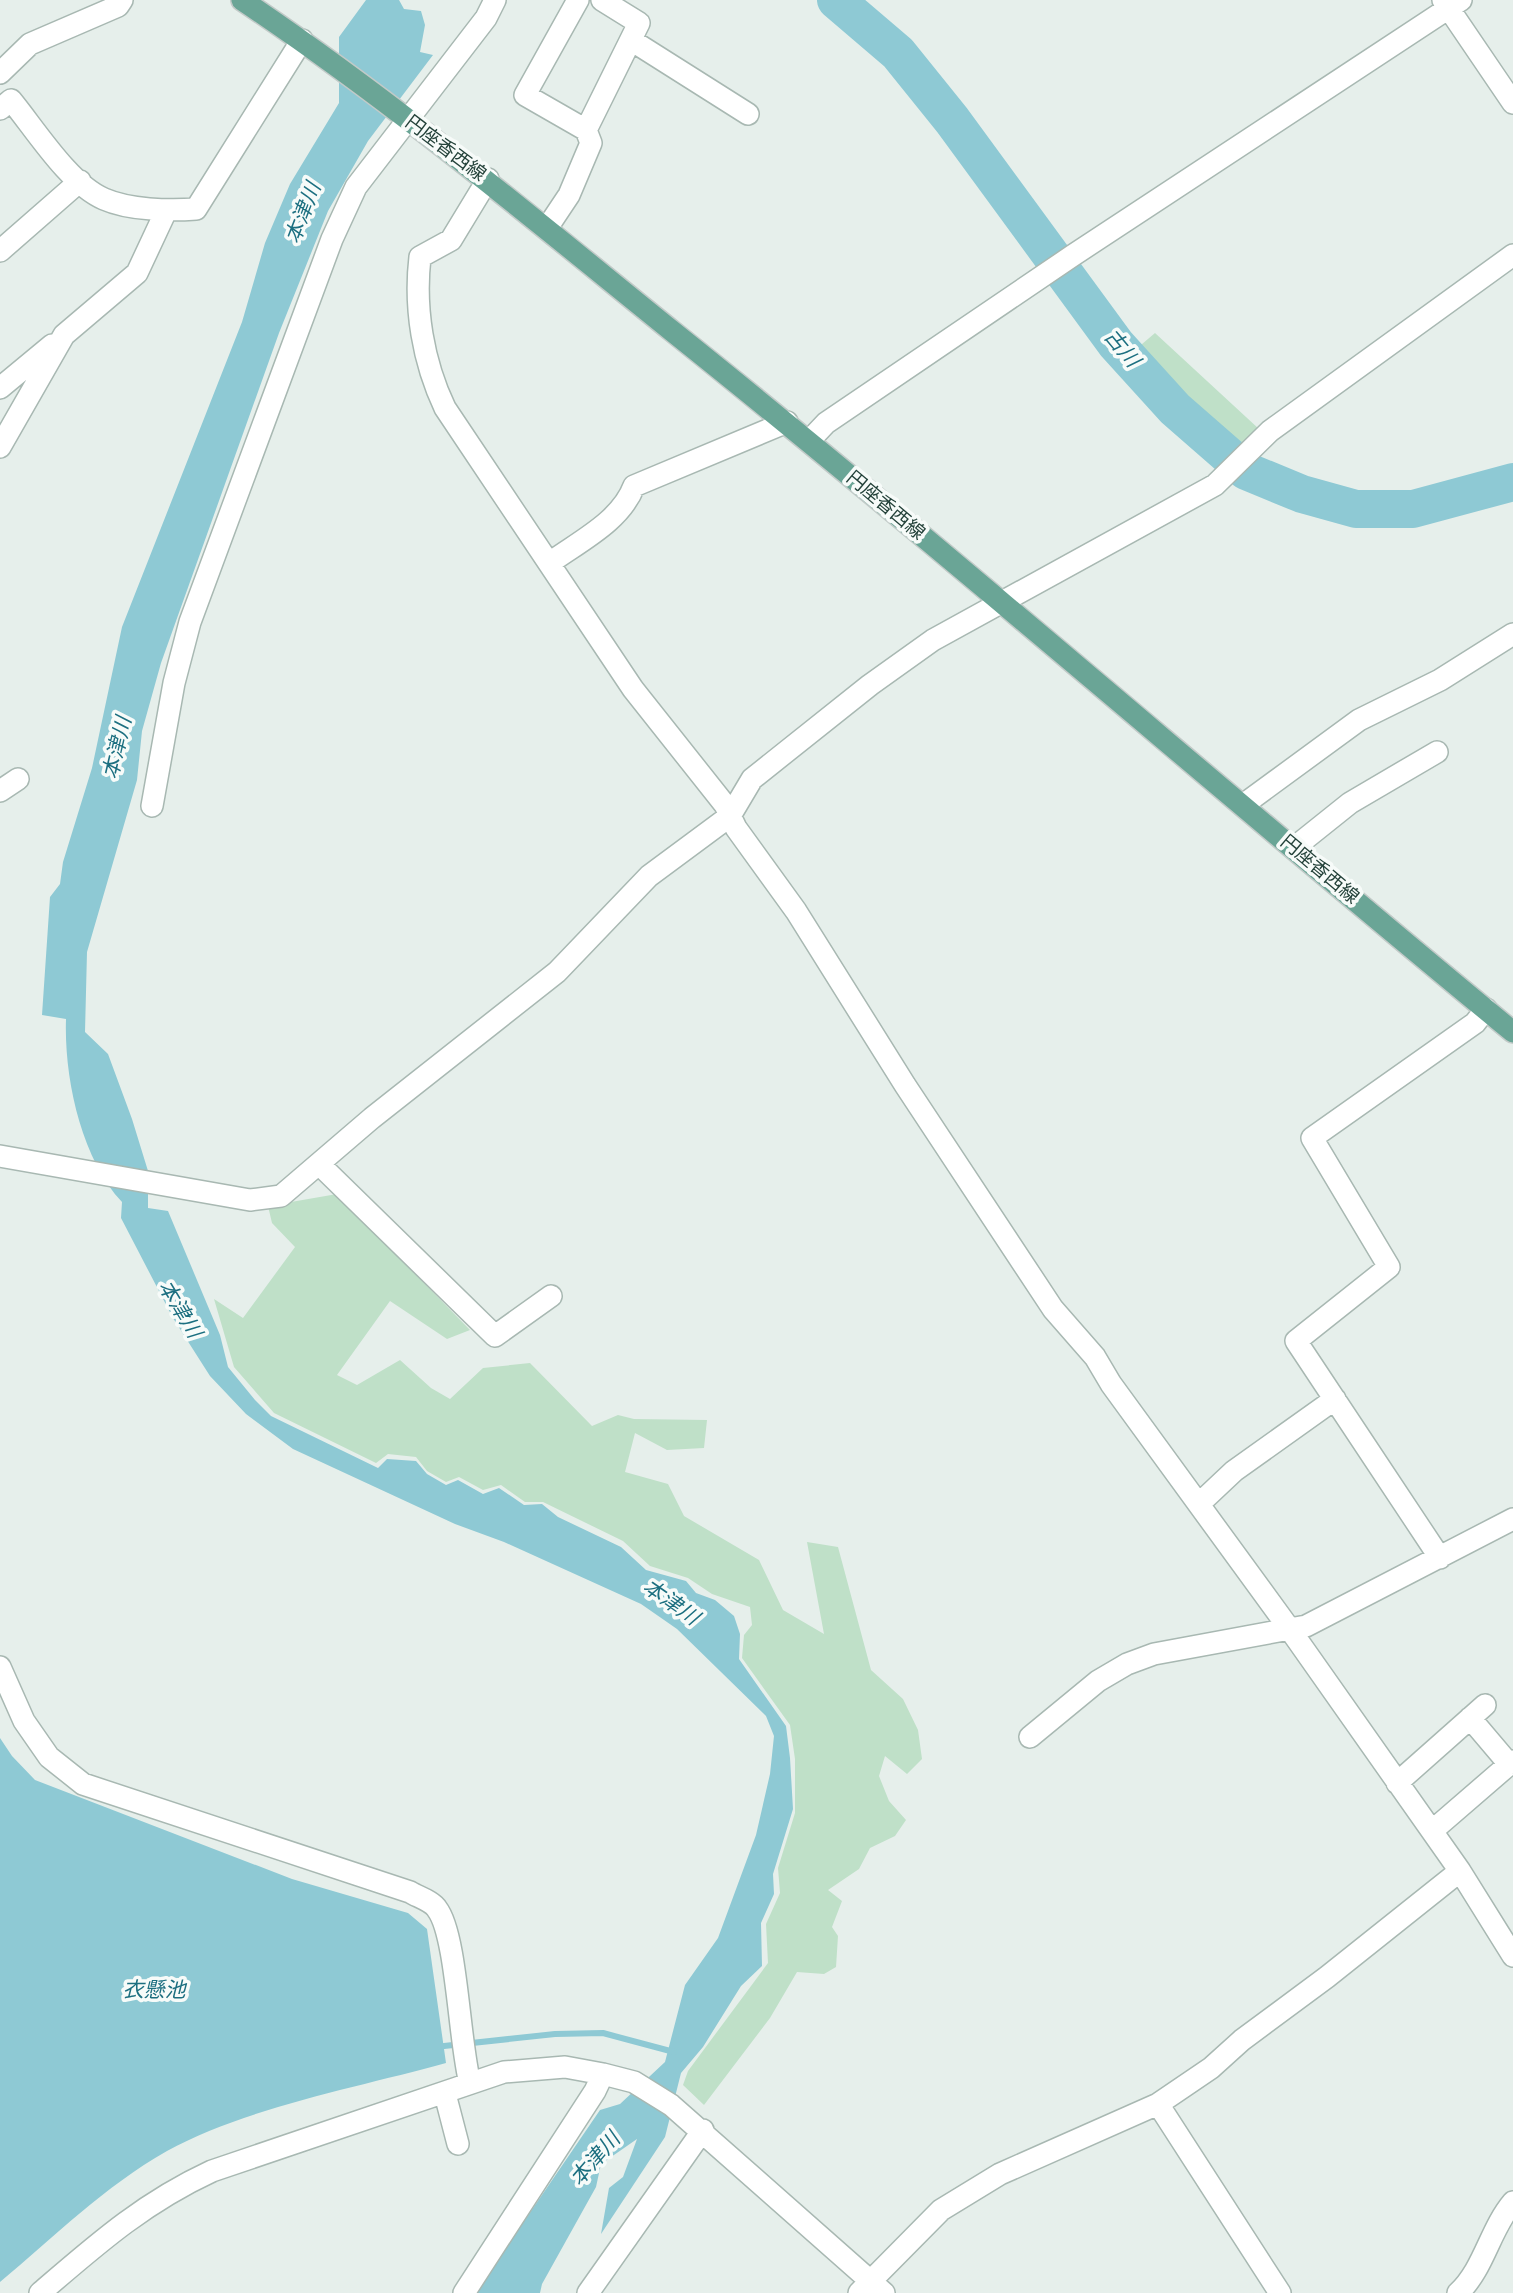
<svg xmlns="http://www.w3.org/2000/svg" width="1513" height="2293" viewBox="0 0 1513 2293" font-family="'DM Sans','Noto Sans JP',sans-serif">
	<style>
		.green { fill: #bfe0c8 }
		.water { fill: #8ec9d4 }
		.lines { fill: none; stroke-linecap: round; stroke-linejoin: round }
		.stream { stroke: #8ec9d4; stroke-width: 6 }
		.river { stroke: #8ec9d4; stroke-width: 38 }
		.minor-casing { stroke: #a8b8b2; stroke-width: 24 }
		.major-casing { stroke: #c2cac8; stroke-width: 24 }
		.minor { stroke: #fff; stroke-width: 21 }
		.major { stroke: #6aa596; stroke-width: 21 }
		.labels { text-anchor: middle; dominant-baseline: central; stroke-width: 7; stroke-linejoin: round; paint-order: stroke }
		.street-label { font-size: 19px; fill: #24423a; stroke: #f7fbf9 }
		.water-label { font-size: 21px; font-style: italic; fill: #1c6f80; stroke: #f7fbf9 }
	</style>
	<rect width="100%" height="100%" fill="#e6efeb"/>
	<!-- green -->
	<path class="green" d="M 1155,333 L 1259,429 L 1235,451 L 1147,367 L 1135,350 Z
		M 337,1194 L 470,1330 L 447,1339 L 390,1301 L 337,1375 L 357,1385 L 400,1360 L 431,1388 L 450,1399 L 483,1368 L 530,1363 L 592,1426 L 618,1415 L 634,1419 L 707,1420 L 704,1448 L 667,1450 L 635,1433 L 625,1472 L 668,1484 L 684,1516 L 759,1560 L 783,1610 L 824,1634 L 807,1542 L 838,1547 L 871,1670 L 903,1699 L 918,1730 L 922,1759 L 907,1774 L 885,1756 L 879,1776 L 889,1801 L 906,1820 L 895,1836 L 870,1848 L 859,1869 L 828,1890 L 842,1901 L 832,1927 L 838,1936 L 836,1967 L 824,1974 L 797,1972 L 770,2018 L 704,2105 L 683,2085 L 688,2071 L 768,1963 L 766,1924 L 780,1893 L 778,1868 L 795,1813 L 795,1759 L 790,1725 L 742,1658 L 744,1635 L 752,1625 L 750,1607 L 712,1594 L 688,1578 L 650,1566 L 623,1541 L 543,1502 L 525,1502 L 501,1485 L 483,1490 L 459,1477 L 446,1482 L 427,1471 L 416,1457 L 388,1454 L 376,1463 L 274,1413 L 234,1367 L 214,1299 L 243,1318 L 295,1247 L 272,1223 L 268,1206 Z"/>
	<!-- water -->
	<path class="water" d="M 366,0 L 399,0 L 404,9 L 421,11 L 425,25 L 420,52 L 433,55 L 368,141 L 328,211 L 279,333 L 161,663 L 142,731 L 137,780 L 87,952 L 85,1032 L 108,1054 L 132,1119 L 148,1171 L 148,1208 L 168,1211 L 220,1335 L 228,1367 L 255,1400 L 271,1416 L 378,1468 L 387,1459 L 416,1461 L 427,1474 L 446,1485 L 458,1480 L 483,1494 L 499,1488 L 524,1505 L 542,1504 L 558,1517 L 621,1547 L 646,1570 L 686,1581 L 696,1593 L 715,1600 L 734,1616 L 740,1634 L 739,1659 L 786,1726 L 790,1758 L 793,1809 L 773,1874 L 774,1894 L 761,1923 L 762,1966 L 741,1986 L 703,2047 L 681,2073 L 665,2137 L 601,2234 L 609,2188 L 623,2177 L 637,2139 L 601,2164 L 596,2187 L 542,2284 L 540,2293 L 475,2293 L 600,2110 L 620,2104 L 665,2062 L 685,1985 L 718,1938 L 756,1835 L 770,1774 L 774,1736 L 766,1716 L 677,1629 L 641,1604 L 504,1542 L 455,1524 L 293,1449 L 246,1414 L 210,1376 L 173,1318 L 121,1218 L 122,1202 C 81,1158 64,1078 66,1019 L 42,1015 L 50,897 L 60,884 L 63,862 L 92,768 L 122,627 L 242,322 L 265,243 L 290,184 L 339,103 L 339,37 Z
		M 0,1738 L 12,1756 L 35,1780 L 292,1879 L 408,1913 L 427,1929 L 446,2063 C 360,2087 244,2108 167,2151 C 105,2186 54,2237 0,2282 Z"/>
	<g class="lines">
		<!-- stream -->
		<path class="stream" d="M 444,2046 L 555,2034 L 603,2033 L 674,2052"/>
		<!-- river -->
		<path class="river" d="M 836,0 L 898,53 L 952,120 L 1116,344 L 1175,409 L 1246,471 L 1302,494 L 1356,509 L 1413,509 L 1513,482"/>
		<!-- minor casing -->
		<g class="minor-casing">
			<path id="minor" d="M 578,0 L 525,95 L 586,130 L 639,23 L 602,0
				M 1443,0 L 1513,103
				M 631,40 L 748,114
				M 0,73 L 30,44 L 118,6 L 122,0
				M 0,109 L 11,100 C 35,129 69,184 104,199 C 129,210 169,211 196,209 L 302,40
				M 488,179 L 451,240 L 420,257 C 414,308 423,362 445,408 L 633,689 L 725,805 L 736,828 L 796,911 L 905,1085 L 1053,1309 L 1095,1357 L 1111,1384 L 1291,1631 L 1460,1871 L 1513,1956
				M 547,228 L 569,195 L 591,143 L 586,130
				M 0,251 L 80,181
				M 0,388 L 52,345
				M 809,441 L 826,423 L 1072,256 L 1461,0
				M 0,447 L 64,335 L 137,273 L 166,211
				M 551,562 C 580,541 621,521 634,486 L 787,422
				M 0,791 L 18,779
				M 1243,805 L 1359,720 L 1440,680 L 1513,634
				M 152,806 L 174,683 L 190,622 L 332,239 L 356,187 L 486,18 L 495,0
				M 1295,847 L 1350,803 L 1437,752
				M 0,1156 L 250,1200 L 281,1196 L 372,1118 L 557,972 L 649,876 L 730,816 L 752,779 L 870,685 L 933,640 L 1215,485 L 1270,431 L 1513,255
				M 320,1165 L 495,1336 L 551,1296
				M 1200,1503 L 1234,1471 L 1335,1399
				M 1440,1558 L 1296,1341 L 1389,1267 L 1312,1138 L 1475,1023 L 1486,1009
				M 0,1667 L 24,1721 L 49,1757 L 83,1784 L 410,1892 C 418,1897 432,1901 437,1909 C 457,1935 459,2042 470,2083
				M 1470,1718 L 1509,1764
				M 1030,1737 L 1098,1681 L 1127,1664 L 1154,1654 L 1306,1626 L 1513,1519
				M 1397,1783 L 1485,1705
				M 1432,1831 L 1513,1761
				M 445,2094 L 458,2144
				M 1158,2104 L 1280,2293
				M 40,2293 C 97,2244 143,2203 212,2171 L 504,2072 L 565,2067 L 603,2074 L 634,2082 L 671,2105 L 884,2293
				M 464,2293 L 595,2091 L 603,2074
				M 588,2293 L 703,2130
				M 859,2293 L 941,2210 L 1000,2174 L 1158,2104 L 1211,2068 L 1242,2040 L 1327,1977 L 1460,1871
				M 1458,2293 C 1484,2269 1490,2229 1513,2202"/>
		</g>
		<!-- major casing -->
		<g class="major-casing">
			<path id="major" d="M 242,0 C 393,101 531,217 672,331 C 957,559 1231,800 1513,1032"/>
		</g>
		<!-- minor -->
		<use href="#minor" class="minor"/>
		<!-- major -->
		<use href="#major" class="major"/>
	</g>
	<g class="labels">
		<!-- street labels -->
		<g class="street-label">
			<text transform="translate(446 148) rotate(37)">円座香西線</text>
			<text transform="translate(886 505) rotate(40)">円座香西線</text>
			<text transform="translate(1320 869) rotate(40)">円座香西線</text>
		</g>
		<!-- water labels -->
		<g class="water-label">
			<text transform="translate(303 213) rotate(-69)">本津川</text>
			<text transform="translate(1122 348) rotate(50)">古川</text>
			<text transform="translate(117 748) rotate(-77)">本津川</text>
			<text transform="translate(180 1309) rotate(59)">本津川</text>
			<text transform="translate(671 1602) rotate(35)">本津川</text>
			<text x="154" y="1990">衣懸池</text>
			<text transform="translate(595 2159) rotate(-49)">本津川</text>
		</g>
	</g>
</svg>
